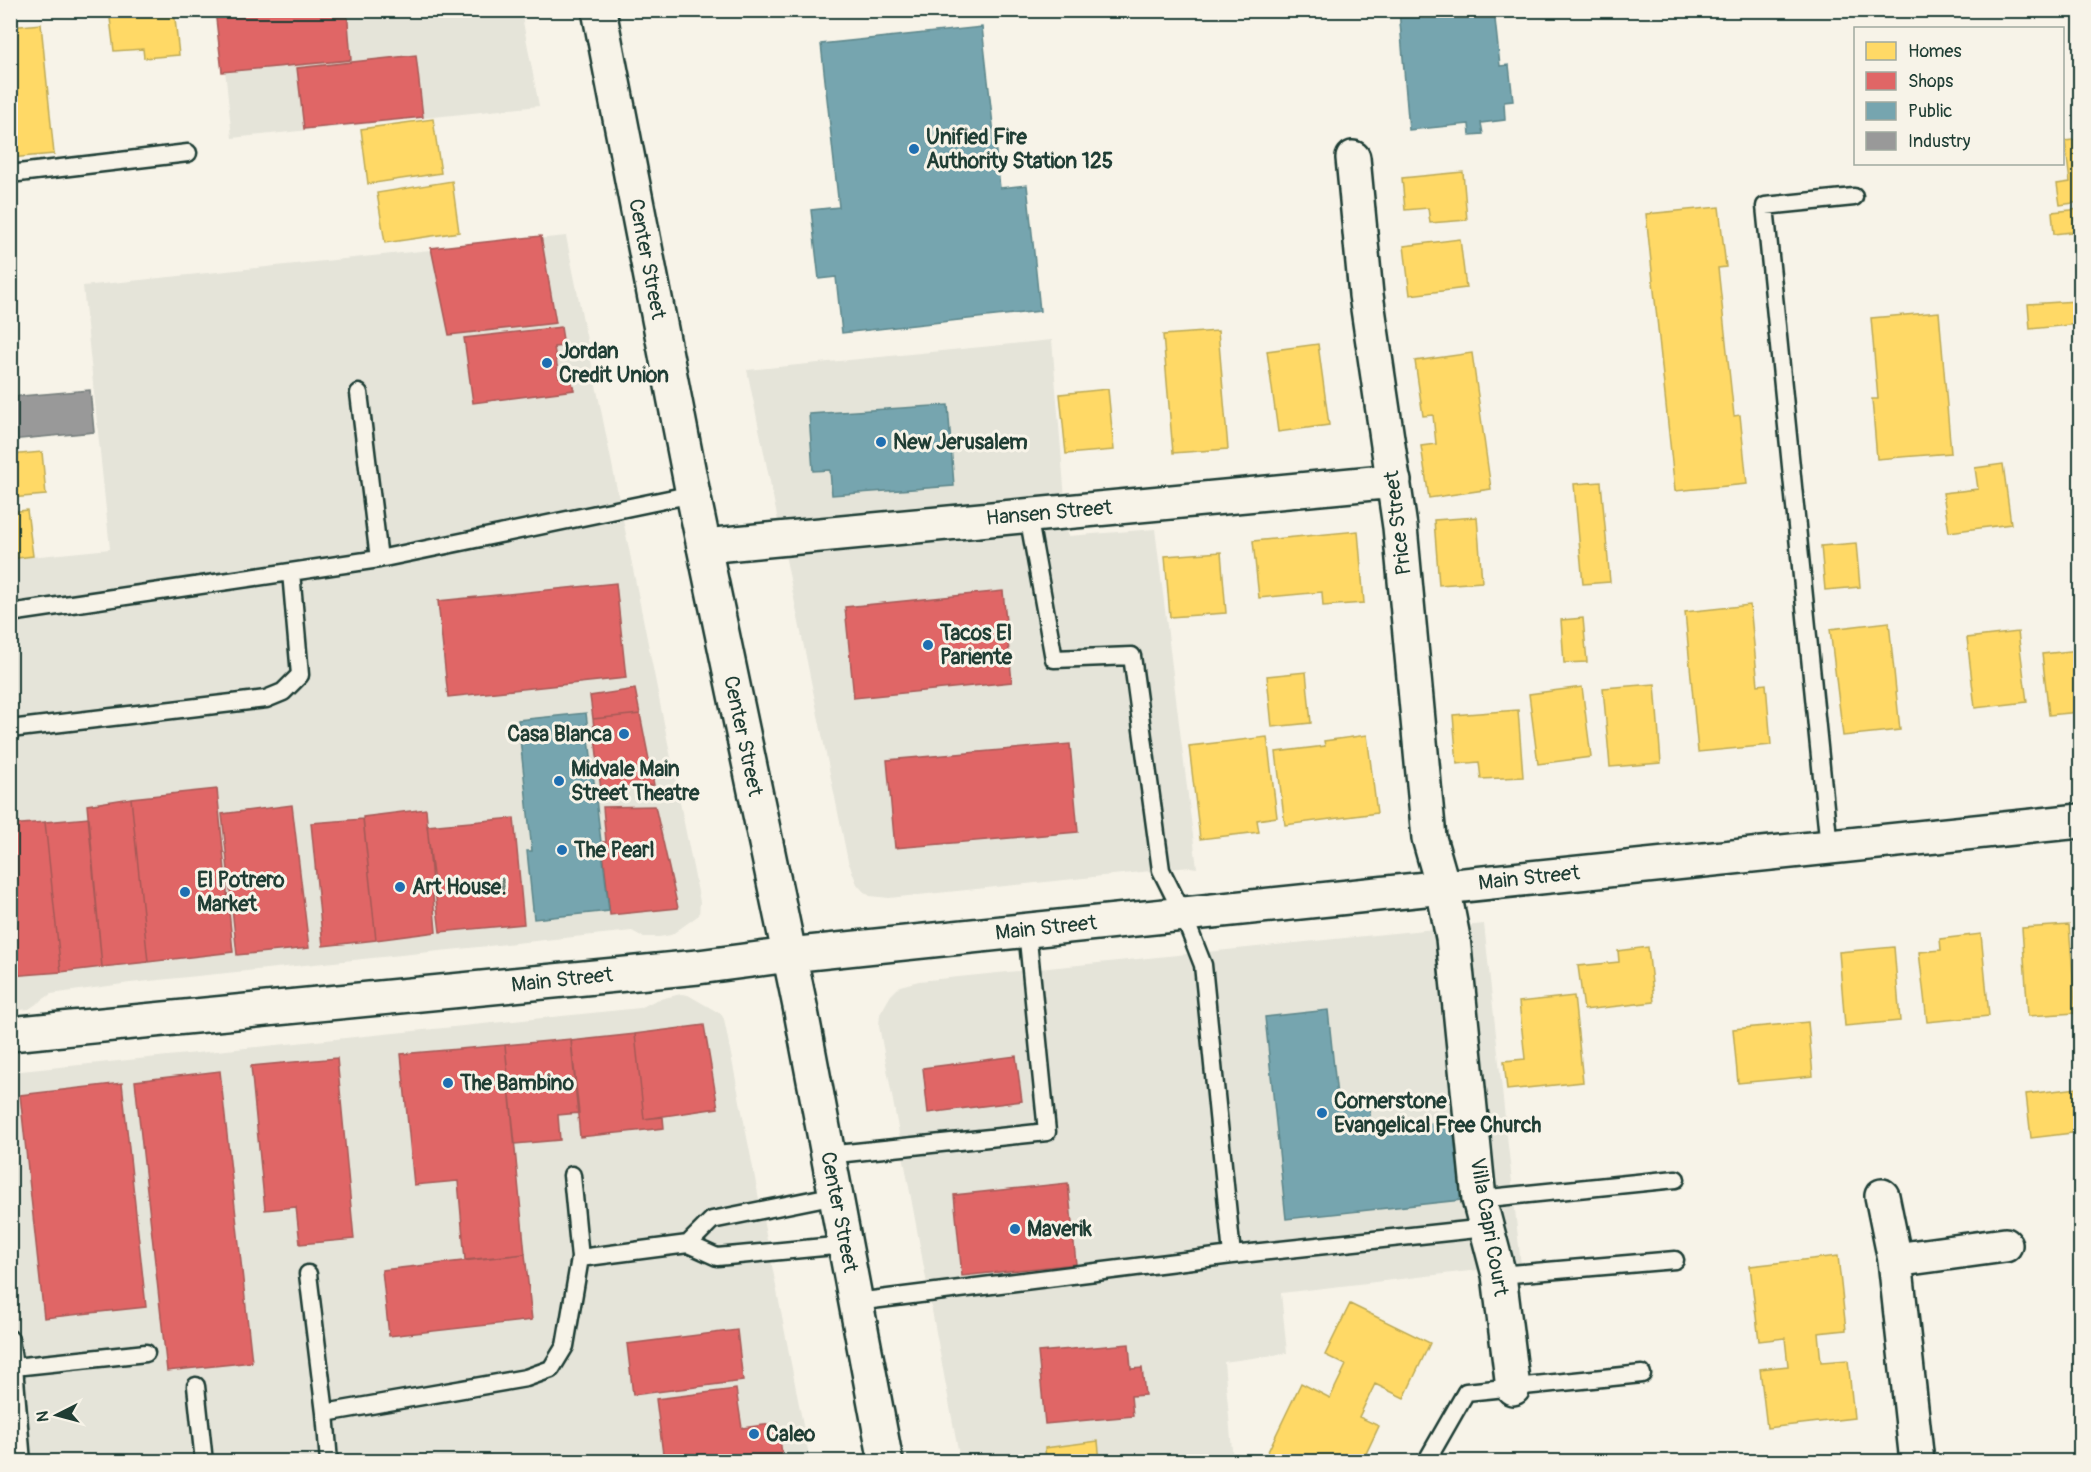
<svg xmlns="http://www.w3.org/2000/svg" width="2091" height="1472" viewBox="0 0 2091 1472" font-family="Pangolin,sans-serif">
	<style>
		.built { fill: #e5e4d9 }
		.homes { fill: #ffd966; stroke: #bcaa57; stroke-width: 1.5 }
		.shops { fill: #e06666; stroke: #a65a57; stroke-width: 1.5 }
		.public { fill: #76a5af; stroke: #5c868a; stroke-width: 1.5 }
		.industry { fill: #999; stroke: #747d7b; stroke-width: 1.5 }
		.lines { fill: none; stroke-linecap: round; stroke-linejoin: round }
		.lane-casing { stroke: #1f3d34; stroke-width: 21 }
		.street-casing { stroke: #1f3d34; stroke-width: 38 }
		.secondary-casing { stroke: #1f3d34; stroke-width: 38 }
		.lane { stroke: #f7f3e8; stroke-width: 16 }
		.street { stroke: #f7f3e8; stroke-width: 33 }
		.secondary { stroke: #f7f3e8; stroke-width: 33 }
		.poi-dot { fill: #1f6fb2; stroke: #f7f3e8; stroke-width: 2 }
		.labels { text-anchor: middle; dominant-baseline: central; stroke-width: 6; stroke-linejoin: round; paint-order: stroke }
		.poi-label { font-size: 21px; font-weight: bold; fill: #1f3d34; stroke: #f7f3e8; text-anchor: start }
		.street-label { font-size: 21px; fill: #1f3d34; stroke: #f7f3e8 }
	</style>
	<rect width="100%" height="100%" fill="#f7f3e8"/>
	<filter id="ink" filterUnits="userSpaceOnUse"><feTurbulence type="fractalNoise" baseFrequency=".0167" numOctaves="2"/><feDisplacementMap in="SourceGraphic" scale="12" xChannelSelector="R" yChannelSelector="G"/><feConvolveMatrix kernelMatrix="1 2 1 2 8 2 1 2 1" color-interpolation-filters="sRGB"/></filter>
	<g filter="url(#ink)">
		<!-- built -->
		<path class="built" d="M 219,11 L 521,11 L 539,106 L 232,138 Z
			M 566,236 L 700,902 L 699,915 L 671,935 L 659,937 L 643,937 L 632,931 L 130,983 L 51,994 L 29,1009 L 11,1011 L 10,559 L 110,549 L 83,286 Z
			M 1052,340 L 1068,536 L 1155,529 L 1197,868 L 1190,867 L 889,898 L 870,896 L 863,891 L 857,884 L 848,861 L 747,370 Z
			M 1484,924 L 1521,1265 L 1281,1293 L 1287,1353 L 1224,1362 L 1233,1461 L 960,1461 L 879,1026 L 880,1014 L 891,995 L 900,986 L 919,981 Z
			M 681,994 L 688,995 L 721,1014 L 724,1019 L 810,1461 L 11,1462 L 11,1072 L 640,1008 L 656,1000 Z"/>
		<!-- homes -->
		<path class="homes" d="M 109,10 L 174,10 L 179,55 L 144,58 L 143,49 L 114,51 Z
			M 41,24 L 54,154 L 10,158 L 10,27 Z
			M 433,119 L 441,173 L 368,184 L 361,129 Z
			M 2080,139 L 2080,202 L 2060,205 L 2057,184 L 2070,182 L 2065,141 Z
			M 1463,172 L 1467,220 L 1430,223 L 1428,208 L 1405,210 L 1402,178 Z
			M 452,181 L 459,232 L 385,243 L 377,193 Z
			M 1719,207 L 1726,267 L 1718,268 L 1734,416 L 1740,415 L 1747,484 L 1675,491 L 1646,214 Z
			M 2080,209 L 2080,231 L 2054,234 L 2052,212 Z
			M 1460,239 L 1466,288 L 1410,295 L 1404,246 Z
			M 2077,301 L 2079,324 L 2030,329 L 2028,304 Z
			M 1939,312 L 1951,453 L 1877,459 L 1872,399 L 1878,399 L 1871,318 Z
			M 1218,331 L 1228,449 L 1173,453 L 1163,335 Z
			M 1318,344 L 1329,425 L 1278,432 L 1267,351 Z
			M 1472,353 L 1491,489 L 1429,498 L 1421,446 L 1436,444 L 1433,415 L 1423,416 L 1415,361 Z
			M 1108,389 L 1114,450 L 1066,454 L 1060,394 Z
			M 42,452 L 46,495 L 10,498 L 10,455 Z
			M 2003,464 L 2011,524 L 1949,532 L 1943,493 L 1978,489 L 1975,468 Z
			M 1601,482 L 1610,582 L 1583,584 L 1574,484 Z
			M 27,510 L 33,556 L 10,559 L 10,512 Z
			M 1477,517 L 1482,582 L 1439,585 L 1434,520 Z
			M 1358,531 L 1364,603 L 1323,606 L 1322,592 L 1259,598 L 1253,541 Z
			M 1856,543 L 1860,587 L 1825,590 L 1821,546 Z
			M 1221,552 L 1226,613 L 1170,617 L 1165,556 Z
			M 1750,605 L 1758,685 L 1766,684 L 1771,745 L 1698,752 L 1685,612 Z
			M 1583,618 L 1587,662 L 1564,663 L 1561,620 Z
			M 1889,622 L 1900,730 L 1843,736 L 1830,629 Z
			M 2018,632 L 2027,702 L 1975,708 L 1967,638 Z
			M 2080,650 L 2080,712 L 2049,715 L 2042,654 Z
			M 1306,672 L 1311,723 L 1272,727 L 1267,676 Z
			M 1655,684 L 1661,763 L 1610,767 L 1603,688 Z
			M 1582,687 L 1591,757 L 1538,764 L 1529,694 Z
			M 1518,710 L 1523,777 L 1481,779 L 1479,762 L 1457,764 L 1453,715 Z
			M 1367,735 L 1377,813 L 1285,825 L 1276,752 L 1325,746 L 1324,741 Z
			M 1267,737 L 1277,817 L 1257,820 L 1259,832 L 1200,839 L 1189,746 Z
			M 2069,925 L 2076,1013 L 2028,1016 L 2022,928 Z
			M 1981,934 L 1989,1016 L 1927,1022 L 1919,952 L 1941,950 L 1940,939 Z
			M 1648,947 L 1654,1002 L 1584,1010 L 1578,966 L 1619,962 L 1618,951 Z
			M 1894,947 L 1900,1021 L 1845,1026 L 1839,952 Z
			M 1574,996 L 1583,1082 L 1507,1090 L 1504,1061 L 1525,1059 L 1519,1002 Z
			M 1808,1022 L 1813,1076 L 1738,1083 L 1733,1029 Z
			M 2078,1088 L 2080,1132 L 2031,1138 L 2026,1094 Z
			M 1838,1256 L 1846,1330 L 1818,1333 L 1821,1362 L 1848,1360 L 1854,1418 L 1767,1428 L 1760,1369 L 1788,1366 L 1785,1338 L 1759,1341 L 1750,1266 Z
			M 1350,1304 L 1430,1343 L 1404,1398 L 1375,1384 L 1359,1417 L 1379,1426 L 1362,1462 L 1263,1462 L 1301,1383 L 1330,1398 L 1346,1365 L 1325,1355 Z
			M 1098,1441 L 1100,1462 L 1046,1462 L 1045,1448 Z"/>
		<!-- shops -->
		<path class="shops" d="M 215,10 L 347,10 L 351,60 L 222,72 Z
			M 416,55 L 423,117 L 304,129 L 297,68 Z
			M 541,236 L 556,323 L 449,335 L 431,248 Z
			M 561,327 L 564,346 L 554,347 L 559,377 L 570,376 L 574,390 L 473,403 L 464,338 Z
			M 616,583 L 626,678 L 448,697 L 438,601 Z
			M 1003,591 L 1012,682 L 854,698 L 845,607 Z
			M 635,689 L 640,714 L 593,719 L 590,696 Z
			M 640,714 L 654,785 L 601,791 L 593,719 Z
			M 1070,744 L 1078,832 L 895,848 L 887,760 Z
			M 217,789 L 233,952 L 148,962 L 131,798 Z
			M 131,798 L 148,962 L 102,967 L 87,805 Z
			M 292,805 L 309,948 L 237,955 L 222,814 Z
			M 655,806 L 678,908 L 610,915 L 602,842 L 606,842 L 603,807 Z
			M 426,809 L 436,932 L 376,940 L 363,817 Z
			M 89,818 L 102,967 L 61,972 L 45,822 Z
			M 514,818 L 524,924 L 440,932 L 427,826 Z
			M 363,819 L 376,940 L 323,946 L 311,823 Z
			M 45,822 L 61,972 L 10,976 L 10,825 Z
			M 704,1025 L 718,1108 L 644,1119 L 635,1034 Z
			M 635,1034 L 644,1119 L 663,1117 L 664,1128 L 580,1137 L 571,1041 Z
			M 571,1039 L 579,1113 L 558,1115 L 560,1140 L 515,1144 L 505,1045 Z
			M 505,1045 L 525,1254 L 465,1260 L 458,1181 L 414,1185 L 401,1054 Z
			M 1016,1056 L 1022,1101 L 928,1113 L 923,1068 Z
			M 337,1058 L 354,1239 L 300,1244 L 296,1207 L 265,1210 L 251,1066 Z
			M 220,1071 L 252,1362 L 167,1371 L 135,1081 Z
			M 122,1083 L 146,1307 L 44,1318 L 20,1095 Z
			M 1068,1183 L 1076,1264 L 962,1276 L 954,1195 Z
			M 525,1254 L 532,1320 L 389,1336 L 382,1270 Z
			M 737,1330 L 743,1381 L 633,1395 L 627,1344 Z
			M 1129,1344 L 1131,1369 L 1142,1368 L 1145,1395 L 1131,1396 L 1133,1416 L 1045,1424 L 1038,1352 Z
			M 736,1389 L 742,1428 L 778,1423 L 783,1462 L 664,1462 L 656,1399 Z"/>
		<!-- public -->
		<path class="public" d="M 1399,10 L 1494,10 L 1500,66 L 1509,65 L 1513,101 L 1504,102 L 1505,120 L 1481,123 L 1483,134 L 1470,135 L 1469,124 L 1409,130 Z
			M 982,27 L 1000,188 L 1027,185 L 1040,311 L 842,333 L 836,277 L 819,279 L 811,210 L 839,207 L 821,44 Z
			M 948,405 L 954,486 L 832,495 L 830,470 L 813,471 L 809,414 Z
			M 586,713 L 609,911 L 534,919 L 527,851 L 532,851 L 518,720 Z
			M 1328,1010 L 1338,1106 L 1369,1103 L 1371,1129 L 1453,1121 L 1461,1200 L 1286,1219 L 1265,1017 Z"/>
		<!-- industry -->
		<path class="industry" d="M 90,390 L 94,432 L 10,440 L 10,397 Z"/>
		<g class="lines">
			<!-- lane casing -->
			<g class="lane-casing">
				<path id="lane" d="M 10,174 L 188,153
					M 359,393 L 379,559
					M 1028,515 L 1054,659 L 1132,656 L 1161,870 L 1183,914 L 1203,965 L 1232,1255
					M 10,613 L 379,559 L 693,494
					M 10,729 L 266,699 L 283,692 L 300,675 L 291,572
					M 1829,847 L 1765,206 L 1854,197
					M 827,1155 L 1047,1132 L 1027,930
					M 572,1175 L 580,1258
					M 836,1195 L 712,1220 L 688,1244 L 717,1257 L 845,1245
					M 1479,1199 L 1676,1179
					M 308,1274 L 325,1413
					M 1499,1275 L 1675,1260
					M 856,1302 L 1232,1255 L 1486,1228
					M 10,1339 L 14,1367
					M 196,1386 L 204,1462
					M 22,1462 L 14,1367 L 146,1353
					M 329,1462 L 325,1413 L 526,1378 L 551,1369 L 565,1346 L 580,1258 L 688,1244
					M 1426,1462 L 1466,1392 L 1642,1374"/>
			</g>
			<!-- street casing -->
			<g class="street-casing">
				<path id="street" d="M 1353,158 L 1366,295 L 1400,527 L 1429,838 L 1443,887 L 1453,938 L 1479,1199 L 1499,1275 L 1513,1388
					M 704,546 L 1394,481
					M 1882,1196 L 1895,1260 L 1917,1462
					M 1895,1260 L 2005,1245"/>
			</g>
			<!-- secondary casing -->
			<g class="secondary-casing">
				<path id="secondary" d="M 599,10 L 693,494 L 800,1006 L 886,1462
					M 10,1034 L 698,967 L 789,955 L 2080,821"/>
			</g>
			<!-- lane -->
			<use href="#lane" class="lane"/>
			<!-- street -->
			<use href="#street" class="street"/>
			<!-- secondary -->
			<use href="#secondary" class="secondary"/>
		</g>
	</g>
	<!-- markers -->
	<g class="poi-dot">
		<circle cx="914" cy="149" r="6"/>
		<circle cx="547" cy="363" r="6"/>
		<circle cx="881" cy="442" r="6"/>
		<circle cx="928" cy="645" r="6"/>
		<circle cx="624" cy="734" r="6"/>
		<circle cx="559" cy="781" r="6"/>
		<circle cx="562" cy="850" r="6"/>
		<circle cx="400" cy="887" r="6"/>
		<circle cx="185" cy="892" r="6"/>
		<circle cx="448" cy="1083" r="6"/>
		<circle cx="1322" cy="1113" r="6"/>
		<circle cx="1015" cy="1229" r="6"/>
		<circle cx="754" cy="1434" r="6"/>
	</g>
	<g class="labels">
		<!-- poi labels -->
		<g class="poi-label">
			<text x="926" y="137">Unified Fire<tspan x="926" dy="24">Authority Station 125</tspan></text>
			<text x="559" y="351">Jordan<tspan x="559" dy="24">Credit Union</tspan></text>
			<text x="893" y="442">New Jerusalem</text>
			<text x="940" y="633">Tacos El<tspan x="940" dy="24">Pariente</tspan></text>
			<text x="612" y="734" text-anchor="end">Casa Blanca</text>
			<text x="571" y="769">Midvale Main<tspan x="571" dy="24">Street Theatre</tspan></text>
			<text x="574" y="850">The Pearl</text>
			<text x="197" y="880">El Potrero<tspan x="197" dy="24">Market</tspan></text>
			<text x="412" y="887">Art House!</text>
			<text x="460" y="1083">The Bambino</text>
			<text x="1334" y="1101">Cornerstone<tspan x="1334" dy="24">Evangelical Free Church</tspan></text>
			<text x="1027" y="1229">Maverik</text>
			<text x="766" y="1434">Caleo</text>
		</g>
		<!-- street labels -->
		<g class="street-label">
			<text transform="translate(647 259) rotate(79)">Center Street</text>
			<text transform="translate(1049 513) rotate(-5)">Hansen Street</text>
			<text transform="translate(1398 523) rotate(-97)">Price Street</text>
			<text transform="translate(743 736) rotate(78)">Center Street</text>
			<text transform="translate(1529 878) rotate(-6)">Main Street</text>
			<text transform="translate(1046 928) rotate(-6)">Main Street</text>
			<text transform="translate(562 980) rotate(-6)">Main Street</text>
			<text transform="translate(839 1212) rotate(79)">Center Street</text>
			<text transform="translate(1489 1227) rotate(80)">Villa Capri Court</text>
		</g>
	</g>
	<!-- margin -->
	<rect width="2091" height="1472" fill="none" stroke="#f7f3e8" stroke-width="36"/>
	<rect x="18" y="18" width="2055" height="1436" fill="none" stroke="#1f3d34" stroke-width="2" filter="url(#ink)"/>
	<!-- legend -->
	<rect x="1854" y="27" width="210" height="138" fill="#f7f3e8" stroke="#a1aaa0" stroke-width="1.5"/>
	<rect x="1866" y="42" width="30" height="18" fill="#ffd966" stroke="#a1aaa0" stroke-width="1.5"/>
	<text x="1908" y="57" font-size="18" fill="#1f3d34">Homes</text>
	<rect x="1866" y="72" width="30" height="18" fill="#e06666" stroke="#a1aaa0" stroke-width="1.5"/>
	<text x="1908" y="87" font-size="18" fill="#1f3d34">Shops</text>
	<rect x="1866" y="102" width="30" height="18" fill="#76a5af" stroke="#a1aaa0" stroke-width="1.5"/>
	<text x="1908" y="117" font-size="18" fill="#1f3d34">Public</text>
	<rect x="1866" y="132" width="30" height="18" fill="#999999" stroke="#a1aaa0" stroke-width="1.5"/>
	<text x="1908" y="147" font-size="18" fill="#1f3d34">Industry</text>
	<!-- north arrow -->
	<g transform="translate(57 1415) rotate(264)" stroke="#f7f3e8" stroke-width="4.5" paint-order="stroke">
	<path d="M0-4.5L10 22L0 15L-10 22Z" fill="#1f3d34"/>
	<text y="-9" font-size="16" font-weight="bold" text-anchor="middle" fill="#1f3d34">N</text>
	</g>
</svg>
